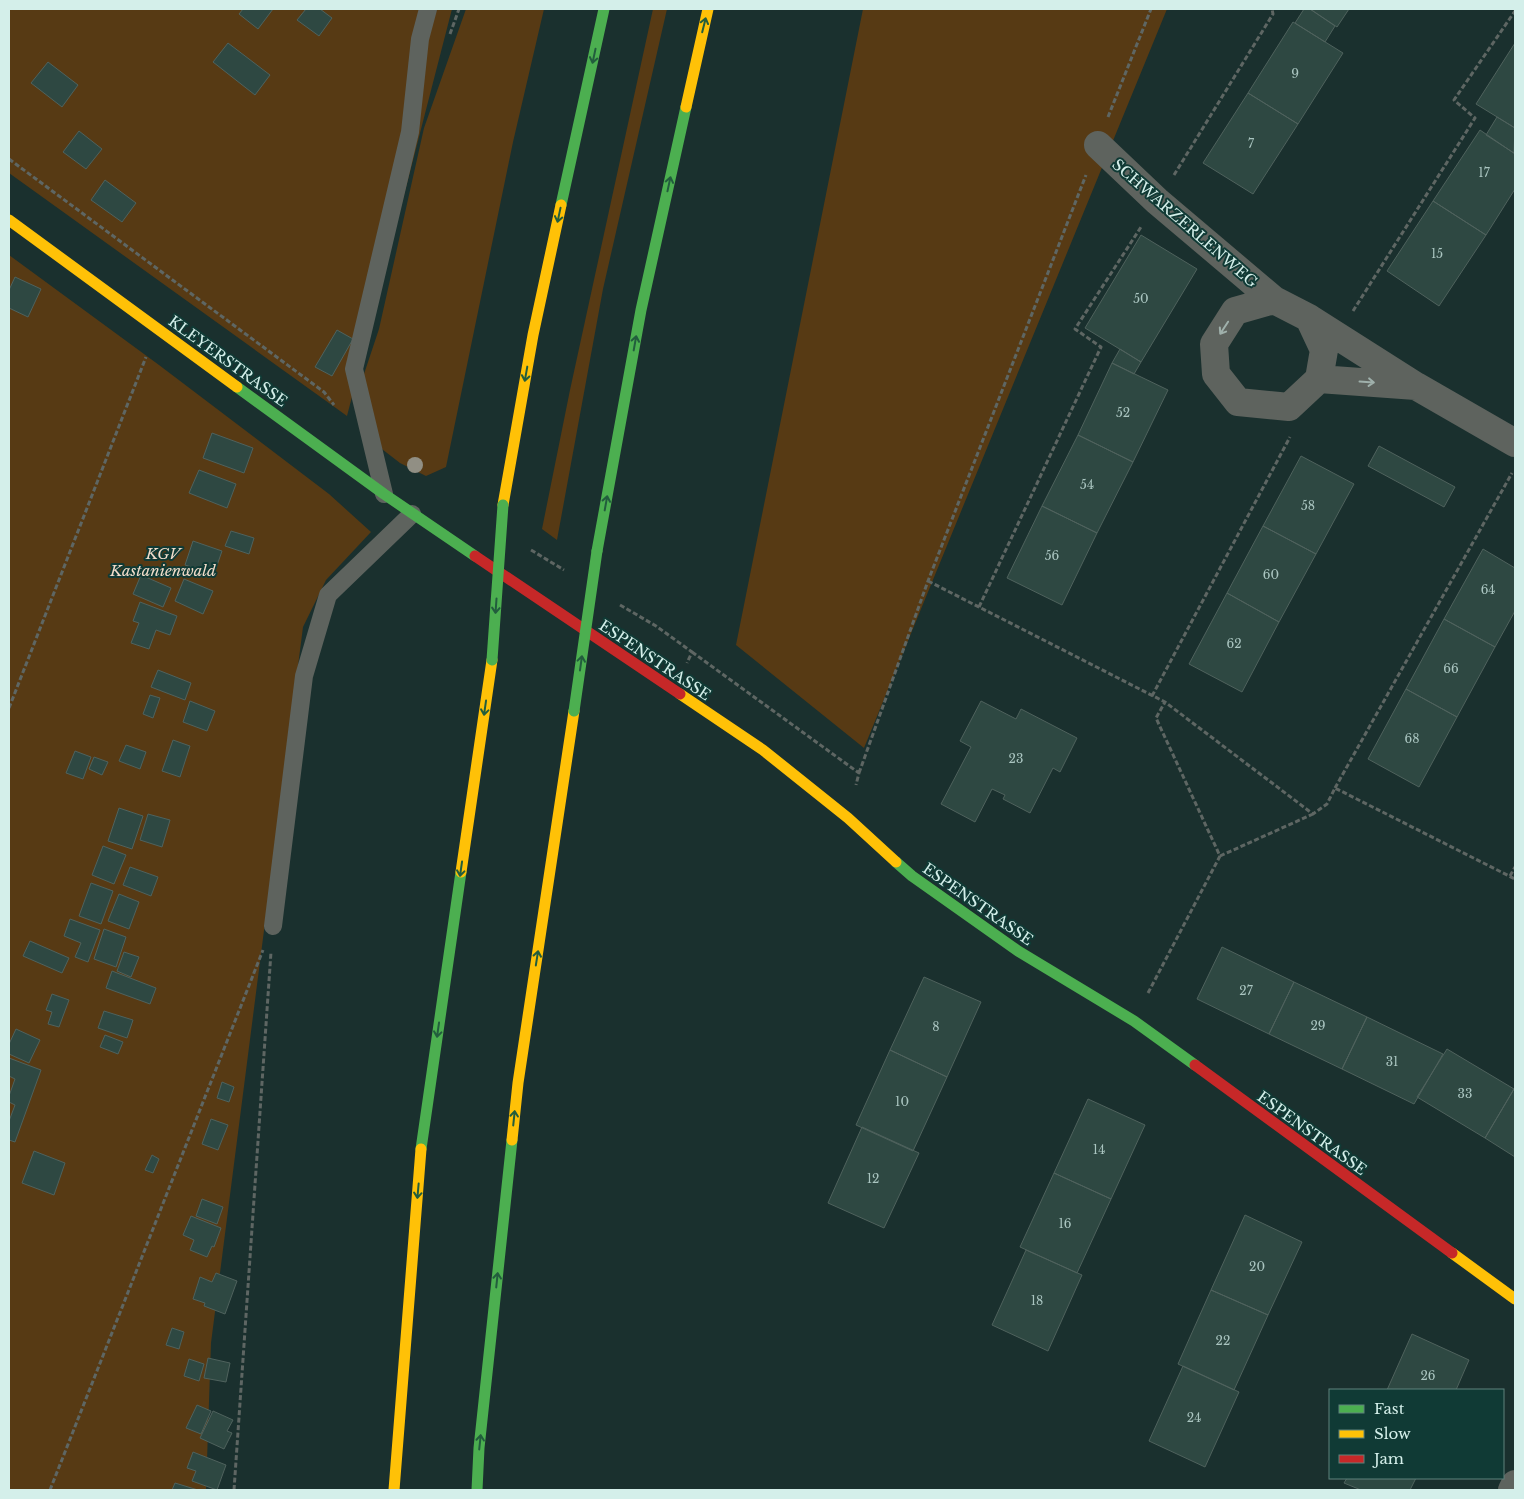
<svg xmlns="http://www.w3.org/2000/svg" width="1524" height="1499" viewBox="0 0 1524 1499" font-family="'Libre Baskerville',serif">
	<style>
		.green { fill: #573a14 }
		.building { fill: #2e4842; stroke: #4f625d }
		.lines { fill: none; stroke-linecap: round; stroke-linejoin: round }
		.path { stroke: #5e6663; stroke-width: 3; stroke-dasharray: 5 2.5; stroke-linecap: butt }
		.lane { stroke: #5e635e; stroke-width: 18 }
		.street { stroke: #5e635e; stroke-width: 28 }
		.fast { stroke: #4caf50; stroke-width: 11 }
		.slow { stroke: #ffc107; stroke-width: 11 }
		.jam { stroke: #c62828; stroke-width: 11 }
		.fast-bridge { stroke: #4caf50; stroke-width: 11 }
		.tree { fill: #918f84 }
		.oneway { stroke: #225d3d }
		.oneway2 { stroke: #9fb0ab }
		.labels { text-anchor: middle; dominant-baseline: central; stroke-width: 4; stroke-linejoin: round; paint-order: stroke }
		.number-label { font-size: 12px; fill: #aac5c0 }
		.street-label { font-size: 15px; fill: #d4efea; stroke: #103a35 }
		.park-label { font-size: 15px; font-style: italic; fill: #f2ddca; stroke: #103a35 }
	</style>
	<rect width="100%" height="100%" fill="#1a302e"/>
	<!-- green -->
	<path class="green" d="M 9,9 L 452,9 L 347,416 L 9,173 Z
		M 466,9 L 544,9 L 513,142 L 446,467 L 426,476 L 400,463 L 378,446 L 363,377 L 379,329 L 424,128 Z
		M 653,9 L 667,9 L 603,289 L 557,540 L 542,529 L 570,390 Z
		M 863,9 L 1167,9 L 864,748 L 736,645 Z
		M 9,255 L 159,365 L 329,494 L 371,532 L 326,580 L 303,627 L 211,1343 L 206,1490 L 9,1490 Z"/>
	<!-- building -->
	<path class="building" d="M 243,9 L 273,9 L 258,29 L 239,14 Z
		M 306,9 L 320,9 L 332,18 L 319,36 L 297,20 Z
		M 1304,9 L 1310,9 L 1335,26 L 1325,42 L 1295,23 Z
		M 1310,9 L 1349,9 L 1337,27 Z
		M 1293,22 L 1343,53 L 1298,124 L 1248,93 Z
		M 228,43 L 270,75 L 255,95 L 213,62 Z
		M 1515,43 L 1515,128 L 1476,104 Z
		M 48,62 L 78,85 L 62,107 L 31,83 Z
		M 1248,93 L 1298,124 L 1253,194 L 1203,163 Z
		M 1497,117 L 1515,128 L 1514,153 L 1486,135 Z
		M 1480,130 L 1515,154 L 1515,189 L 1486,235 L 1433,201 Z
		M 79,131 L 102,149 L 86,169 L 63,152 Z
		M 105,180 L 136,203 L 122,222 L 91,200 Z
		M 1433,201 L 1486,235 L 1439,306 L 1387,271 Z
		M 1141,235 L 1197,269 L 1141,362 L 1085,328 Z
		M 15,277 L 41,289 L 28,317 L 9,308 L 9,290 Z
		M 337,330 L 353,339 L 332,376 L 315,367 Z
		M 1120,349 L 1141,362 L 1134,374 L 1112,363 Z
		M 1112,363 L 1168,390 L 1133,462 L 1078,435 Z
		M 212,433 L 253,448 L 244,473 L 203,458 Z
		M 1078,435 L 1133,462 L 1097,533 L 1042,506 Z
		M 1379,446 L 1455,487 L 1444,507 L 1368,466 Z
		M 1301,456 L 1354,484 L 1316,554 L 1263,526 Z
		M 199,470 L 236,484 L 227,508 L 189,493 Z
		M 1042,506 L 1097,533 L 1062,605 L 1007,578 Z
		M 1263,526 L 1316,554 L 1279,622 L 1227,593 Z
		M 231,531 L 254,538 L 249,554 L 225,546 Z
		M 193,541 L 222,551 L 214,574 L 185,565 Z
		M 1483,549 L 1515,568 L 1515,611 L 1495,647 L 1444,619 Z
		M 141,575 L 171,588 L 163,607 L 133,594 Z
		M 184,579 L 213,591 L 203,614 L 175,601 Z
		M 1227,593 L 1279,622 L 1242,692 L 1189,664 Z
		M 140,602 L 177,616 L 170,635 L 156,630 L 149,649 L 131,643 L 139,623 L 133,621 Z
		M 1444,619 L 1495,647 L 1457,717 L 1406,689 Z
		M 158,670 L 191,683 L 185,700 L 151,687 Z
		M 1406,689 L 1457,717 L 1419,787 L 1368,759 Z
		M 150,695 L 160,698 L 153,718 L 143,714 Z
		M 190,701 L 215,711 L 207,731 L 183,722 Z
		M 981,701 L 1016,719 L 1021,709 L 1077,738 L 1060,772 L 1053,768 L 1030,813 L 1003,799 L 1005,795 L 992,789 L 975,822 L 941,804 L 971,747 L 960,741 Z
		M 173,740 L 190,746 L 180,777 L 162,771 Z
		M 126,745 L 146,752 L 140,769 L 119,761 Z
		M 75,751 L 91,757 L 83,779 L 66,773 Z
		M 94,757 L 108,762 L 102,775 L 89,769 Z
		M 119,808 L 143,816 L 132,849 L 108,841 Z
		M 148,814 L 170,820 L 162,847 L 140,840 Z
		M 103,846 L 126,855 L 114,884 L 92,875 Z
		M 130,867 L 158,877 L 151,896 L 123,885 Z
		M 91,883 L 113,891 L 101,924 L 79,916 Z
		M 119,894 L 139,902 L 129,929 L 108,921 Z
		M 70,919 L 100,930 L 88,962 L 75,957 L 81,943 L 64,936 Z
		M 104,929 L 126,937 L 116,967 L 94,959 Z
		M 30,941 L 69,958 L 62,973 L 23,956 Z
		M 1222,947 L 1294,982 L 1269,1034 L 1197,999 Z
		M 124,952 L 139,957 L 131,977 L 117,971 Z
		M 112,971 L 156,988 L 150,1004 L 106,988 Z
		M 924,977 L 981,1002 L 947,1077 L 890,1050 Z
		M 1294,982 L 1367,1017 L 1342,1069 L 1269,1034 Z
		M 52,994 L 69,1000 L 59,1027 L 48,1024 L 52,1012 L 46,1010 Z
		M 104,1011 L 133,1020 L 127,1038 L 98,1028 Z
		M 1367,1017 L 1443,1054 L 1414,1104 L 1342,1069 Z
		M 16,1029 L 40,1040 L 29,1063 L 9,1054 L 9,1044 Z
		M 105,1035 L 123,1042 L 118,1054 L 100,1047 Z
		M 1447,1049 L 1514,1089 L 1485,1138 L 1417,1097 Z
		M 890,1050 L 947,1077 L 913,1151 L 856,1125 Z
		M 9,1058 L 41,1070 L 15,1142 L 9,1140 L 9,1121 L 15,1105 L 9,1102 L 9,1096 L 15,1079 L 9,1076 Z
		M 222,1082 L 234,1087 L 229,1102 L 217,1098 Z
		M 1514,1089 L 1515,1090 L 1515,1157 L 1485,1138 Z
		M 1088,1099 L 1145,1125 L 1111,1199 L 1054,1173 Z
		M 211,1119 L 228,1125 L 218,1150 L 202,1144 Z
		M 862,1127 L 919,1153 L 884,1228 L 828,1203 Z
		M 34,1151 L 65,1163 L 54,1195 L 22,1183 Z
		M 152,1155 L 159,1159 L 153,1173 L 145,1170 Z
		M 1054,1173 L 1111,1199 L 1077,1273 L 1020,1247 Z
		M 202,1199 L 223,1207 L 217,1224 L 196,1216 Z
		M 1245,1215 L 1302,1242 L 1268,1315 L 1211,1290 Z
		M 191,1216 L 221,1228 L 214,1247 L 212,1246 L 207,1257 L 190,1250 L 194,1240 L 183,1235 Z
		M 1026,1250 L 1082,1275 L 1048,1351 L 992,1325 Z
		M 216,1273 L 237,1281 L 225,1314 L 204,1306 L 205,1303 L 193,1299 L 200,1277 L 212,1282 Z
		M 1211,1290 L 1268,1315 L 1234,1390 L 1178,1364 Z
		M 172,1328 L 184,1332 L 179,1349 L 166,1345 Z
		M 1412,1334 L 1469,1360 L 1456,1390 L 1387,1390 Z
		M 208,1358 L 230,1363 L 226,1382 L 204,1378 Z
		M 189,1359 L 204,1364 L 199,1381 L 184,1376 Z
		M 1183,1366 L 1239,1392 L 1205,1467 L 1149,1441 Z
		M 197,1405 L 211,1411 L 201,1434 L 186,1428 Z
		M 213,1411 L 233,1420 L 227,1431 L 232,1433 L 224,1449 L 200,1438 Z
		M 193,1452 L 226,1465 L 217,1490 L 192,1481 L 196,1471 L 187,1468 Z
		M 1347,1478 L 1416,1478 L 1410,1490 L 1361,1490 L 1344,1483 Z
		M 175,1483 L 198,1490 L 172,1490 Z"/>
	<g class="lines">
		<!-- path -->
		<path class="path" d="M 450,34 L 459,9
			M 1108,117 L 1151,9
			M 9,159 L 324,392 L 334,405
			M 1174,175 L 1273,14 L 1272,9
			M 1353,311 L 1475,118 L 1454,100 L 1515,11
			M 531,550 L 564,570
			M 928,581 L 1165,702 L 1313,814 L 1327,804 L 1335,788 L 1515,879
			M 620,605 L 656,626 L 692,652 L 687,663
			M 979,607 L 1101,347 L 1075,329 L 1141,227
			M 692,652 L 859,773 L 856,785
			M 1152,696 L 1290,437
			M 9,708 L 146,357
			M 859,773 L 928,581 L 1086,175
			M 1335,788 L 1512,473
			M 1220,856 L 1313,814
			M 1510,876 L 1515,867
			M 1148,993 L 1220,856 L 1156,718 L 1165,702
			M 50,1490 L 263,950
			M 234,1490 L 271,952"/>
		<!-- lane -->
		<path class="lane" d="M 384,494 L 354,369 L 410,132 L 420,39 L 428,9
			M 273,926 L 304,676 L 328,595 L 412,514"/>
		<!-- street -->
		<path class="street" d="M 1098,145 L 1157,201 L 1274,300
			M 1309,318 L 1324,350 L 1319,379 L 1289,407 L 1238,402 L 1216,374 L 1214,344 L 1235,311 L 1274,300 L 1309,318 L 1416,386 L 1319,379
			M 1416,386 L 1515,443
			M 1512,1490 L 1515,1484"/>
		<!-- fast -->
		<path class="fast" d="M 561,205 L 604,9
			M 237,387 L 384,494 L 475,556
			M 597,551 L 641,310 L 686,107
			M 896,862 L 912,876 L 1018,951 L 1134,1021 L 1195,1065
			M 421,1149 L 461,872
			M 477,1490 L 479,1448 L 512,1140"/>
		<!-- slow -->
		<path class="slow" d="M 686,107 L 708,9
			M 9,220 L 237,387
			M 503,505 L 533,335 L 561,205
			M 680,694 L 763,750 L 848,818 L 896,862
			M 461,872 L 492,660
			M 512,1140 L 518,1083 L 574,711
			M 1452,1253 L 1515,1299
			M 394,1490 L 421,1149"/>
		<!-- jam -->
		<path class="jam" d="M 475,556 L 680,694
			M 1195,1065 L 1452,1253"/>
		<!-- fast-bridge -->
		<path class="fast-bridge" d="M 492,660 L 503,505
			M 574,711 L 597,551"/>
	</g>
	<!-- trees -->
	<circle class="tree" cx="415" cy="465" r="8"/>
	<!-- one-way arrows -->
	<defs><path id="oneway-shaft" d="M-6 0H5M1.5-3L5.5 0L1.5 3" fill="none" stroke-width="1.6" stroke-linecap="round" stroke-linejoin="round" transform="scale(1.25)"/></defs>
	<g class="oneway">
		<use href="#oneway-shaft" transform="translate(704 25) rotate(-76)"/>
		<use href="#oneway-shaft" transform="translate(594 56) rotate(102)"/>
		<use href="#oneway-shaft" transform="translate(669 184) rotate(-78)"/>
		<use href="#oneway-shaft" transform="translate(559 215) rotate(102)"/>
		<use href="#oneway-shaft" transform="translate(635 343) rotate(-80)"/>
		<use href="#oneway-shaft" transform="translate(526 374) rotate(100)"/>
		<use href="#oneway-shaft" transform="translate(606 503) rotate(-80)"/>
		<use href="#oneway-shaft" transform="translate(496 606) rotate(94)"/>
		<use href="#oneway-shaft" transform="translate(581 663) rotate(-82)"/>
		<use href="#oneway-shaft" transform="translate(485 708) rotate(98)"/>
		<use href="#oneway-shaft" transform="translate(461 869) rotate(98)"/>
		<use href="#oneway-shaft" transform="translate(537 958) rotate(-81)"/>
		<use href="#oneway-shaft" transform="translate(438 1030) rotate(98)"/>
		<use href="#oneway-shaft" transform="translate(514 1118) rotate(-84)"/>
		<use href="#oneway-shaft" transform="translate(418 1191) rotate(95)"/>
		<use href="#oneway-shaft" transform="translate(497 1280) rotate(-84)"/>
		<use href="#oneway-shaft" transform="translate(480 1442) rotate(-84)"/>
	</g>
	<g class="oneway2">
		<use href="#oneway-shaft" transform="translate(1224 328) rotate(123)"/>
		<use href="#oneway-shaft" transform="translate(1367 382) rotate(4)"/>
	</g>
	<g class="labels">
		<!-- number labels -->
		<g class="number-label">
			<text x="1295" y="73">9</text>
			<text x="1251" y="143">7</text>
			<text x="1484" y="172">17</text>
			<text x="1437" y="253">15</text>
			<text x="1141" y="298">50</text>
			<text x="1123" y="412">52</text>
			<text x="1087" y="484">54</text>
			<text x="1308" y="505">58</text>
			<text x="1052" y="555">56</text>
			<text x="1271" y="574">60</text>
			<text x="1488" y="589">64</text>
			<text x="1234" y="643">62</text>
			<text x="1451" y="668">66</text>
			<text x="1412" y="738">68</text>
			<text x="1016" y="758">23</text>
			<text x="1246" y="990">27</text>
			<text x="1318" y="1025">29</text>
			<text x="936" y="1026">8</text>
			<text x="1392" y="1061">31</text>
			<text x="1465" y="1093">33</text>
			<text x="902" y="1101">10</text>
			<text x="1099" y="1149">14</text>
			<text x="873" y="1178">12</text>
			<text x="1065" y="1223">16</text>
			<text x="1257" y="1266">20</text>
			<text x="1037" y="1300">18</text>
			<text x="1223" y="1340">22</text>
			<text x="1428" y="1375">26</text>
			<text x="1194" y="1417">24</text>
		</g>
		<!-- street labels -->
		<g class="street-label">
			<text transform="translate(1185 223) rotate(41)">SCHWARZERLENWEG</text>
			<text transform="translate(228 361) rotate(36)">KLEYERSTRASSE</text>
			<text transform="translate(655 660) rotate(34)">ESPENSTRASSE</text>
			<text transform="translate(978 904) rotate(35)">ESPENSTRASSE</text>
			<text transform="translate(1312 1133) rotate(36)">ESPENSTRASSE</text>
		</g>
		<!-- park labels -->
		<g class="park-label">
			<text x="163" y="553">KGV<tspan x="163" dy="17">Kastanienwald</tspan></text>
		</g>
	</g>
	<!-- border -->
	<rect width="1524" height="1499" fill="none" stroke="#d4efea" stroke-width="20"/>
	<!-- legend -->
	<rect x="1329" y="1389" width="175" height="90" fill="#103a35" stroke="#5e827d"/>
	<rect x="1339" y="1405" width="25" height="8" fill="#4caf50" stroke="#5e827d"/>
	<text x="1374" y="1414" font-size="15" fill="#d4efea">Fast</text>
	<rect x="1339" y="1430" width="25" height="8" fill="#ffc107" stroke="#5e827d"/>
	<text x="1374" y="1439" font-size="15" fill="#d4efea">Slow</text>
	<rect x="1339" y="1455" width="25" height="8" fill="#c62828" stroke="#5e827d"/>
	<text x="1374" y="1464" font-size="15" fill="#d4efea">Jam</text>
</svg>
